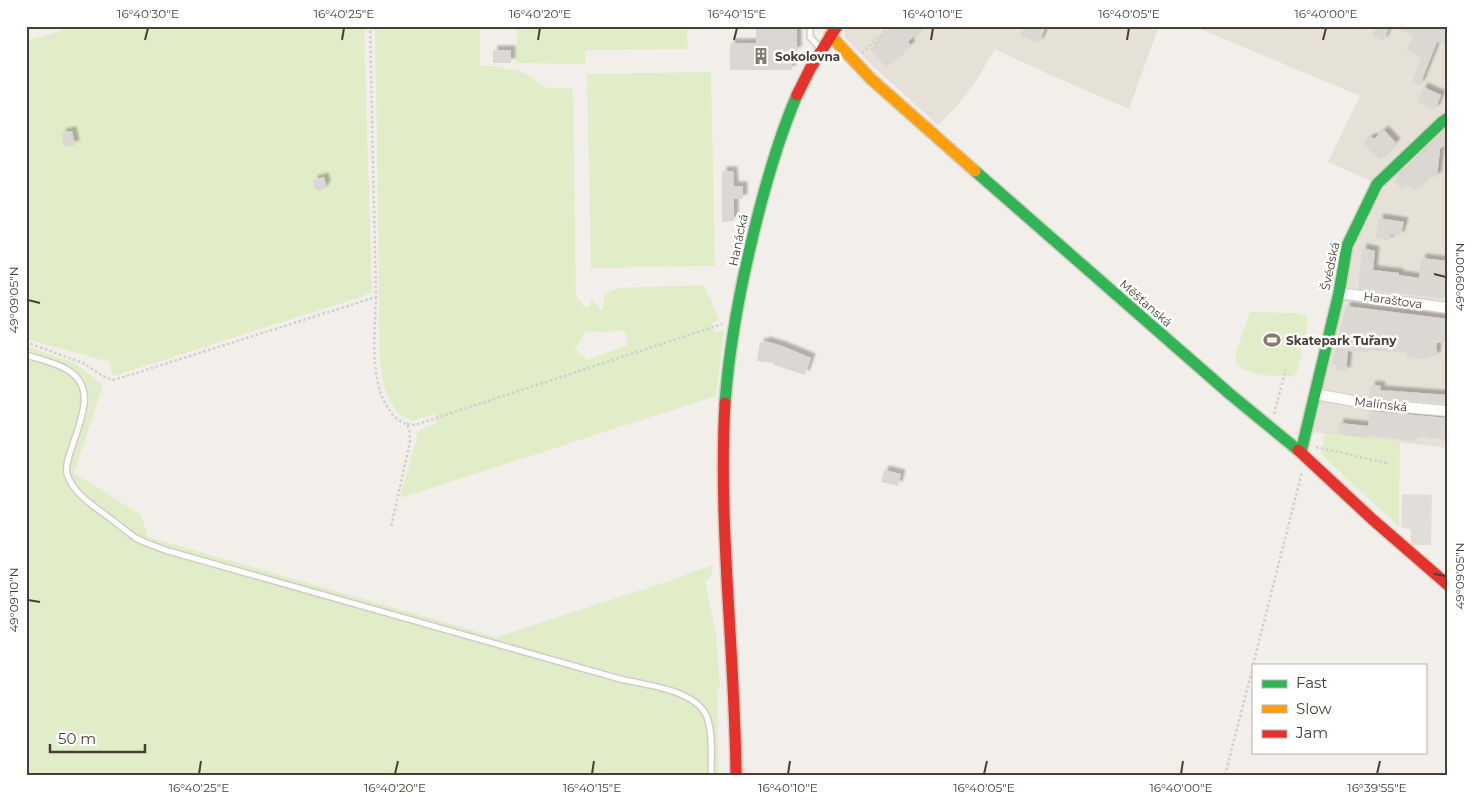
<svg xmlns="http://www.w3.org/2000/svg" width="1474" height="801" viewBox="0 0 1474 801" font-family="Montserrat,sans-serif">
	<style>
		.residential { fill: #e6e1d7 }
		.green { fill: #e0edc8; fill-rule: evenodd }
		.parking { fill: #e1deda }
		.building { fill: #dbd8d3; filter: url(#shadow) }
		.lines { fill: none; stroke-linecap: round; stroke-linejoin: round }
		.lane-casing { stroke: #d0cdc8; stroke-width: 8 }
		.street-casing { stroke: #d0cdc8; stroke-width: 12 }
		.fast-casing { stroke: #d3cec2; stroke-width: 14 }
		.slow-casing { stroke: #d3cec2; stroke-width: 14 }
		.jam-casing { stroke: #d3cec2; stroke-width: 14 }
		.path { stroke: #d2cfca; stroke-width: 2.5; stroke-dasharray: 2.5 2.5; stroke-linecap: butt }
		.lane { stroke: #fdfdfc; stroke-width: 5 }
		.street { stroke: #fdfdfc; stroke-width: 10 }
		.fast { stroke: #30b455; stroke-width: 11 }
		.slow { stroke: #ff9f0a; stroke-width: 11 }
		.jam { stroke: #e5322d; stroke-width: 11 }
		.ticks { fill: none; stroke: #494035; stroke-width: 2 }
		.labels { text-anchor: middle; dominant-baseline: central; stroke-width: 5; stroke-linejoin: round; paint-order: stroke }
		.poi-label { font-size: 12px; font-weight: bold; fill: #494035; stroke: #fff; text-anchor: start }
		.street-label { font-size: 12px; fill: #494035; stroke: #fff }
		.neatline { fill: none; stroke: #494035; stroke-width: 2 }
		.ticks-label { font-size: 12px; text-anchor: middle; fill: #494035 }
	</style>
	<defs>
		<filter id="shadow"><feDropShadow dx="4.5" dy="-4.5" stdDeviation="1" flood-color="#0004"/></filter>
	</defs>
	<rect width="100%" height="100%" fill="#f2efea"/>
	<!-- residential -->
	<path class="residential" d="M 844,26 L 1159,26 L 1129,109 L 1037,69 L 995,49 L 974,84 L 955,108 L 938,125 L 863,57 L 845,37 Z
		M 1193,26 L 1448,26 L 1448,448 L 1312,432 L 1347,246 L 1377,184 L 1328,162 L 1360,96 Z"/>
	<!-- green -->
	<path class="green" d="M 77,26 L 364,26 L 372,292 L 361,297 L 113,376 L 109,362 L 26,339 L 26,41 Z
		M 375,26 L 480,26 L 480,66 L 493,66 L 520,71 L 530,76 L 547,88 L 573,88 L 576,296 L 584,306 L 589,307 L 592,299 L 600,310 L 603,310 L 605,294 L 619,288 L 704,285 L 719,319 L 712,323 L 713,332 L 724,331 L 716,396 L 400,498 L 419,430 L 437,423 L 435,414 L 412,421 C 407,418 401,416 398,412 C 385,398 383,380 380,362 ZM 626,331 L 628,345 L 587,360 L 575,349 L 586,332 Z
		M 517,26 L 687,26 L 688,49 L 586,50 L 585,64 L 516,63 Z
		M 711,72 L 715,266 L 591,268 L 587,74 Z
		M 1250,312 L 1297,313 L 1307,316 L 1307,328 L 1297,373 L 1291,377 L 1262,375 L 1244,370 L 1236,362 L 1236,352 Z
		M 26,346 L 75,363 L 103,385 L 74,473 L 141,515 L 148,537 L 499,638 L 500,636 L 665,582 L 713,565 L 711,576 L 705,582 L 716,633 L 720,688 L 717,689 L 719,775 L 26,775 Z
		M 1324,433 L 1400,442 L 1399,527 L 1322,455 Z"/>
	<!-- parking -->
	<path class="parking" d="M 1402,494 L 1432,495 L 1431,545 L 1411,545 L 1411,529 L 1401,528 Z"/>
	<!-- building -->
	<path class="building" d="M 756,26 L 797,26 L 797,51 L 792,52 L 792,70 L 730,70 L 730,43 L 756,43 Z
		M 895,26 L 924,26 L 908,42 L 911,45 L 886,67 L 870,50 Z
		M 1024,26 L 1046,26 L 1039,43 L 1020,36 Z
		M 1376,26 L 1390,26 L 1383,41 L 1372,36 Z
		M 1390,26 L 1448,26 L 1448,45 L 1437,42 L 1420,85 L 1412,82 L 1421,57 L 1407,50 L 1413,36 Z
		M 493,50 L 511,50 L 511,63 L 493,63 Z
		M 1423,87 L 1441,95 L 1435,110 L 1417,102 Z
		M 1448,129 L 1448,142 L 1440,149 L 1437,177 L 1428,178 L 1414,191 L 1406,185 L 1402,189 L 1394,181 Z
		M 1384,130 L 1396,143 L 1379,160 L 1363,144 L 1371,137 L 1374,139 Z
		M 72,131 L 75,145 L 64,147 L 61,133 Z
		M 722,171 L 733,171 L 734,186 L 743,186 L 743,199 L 734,199 L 734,221 L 722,222 Z
		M 324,177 L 326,185 L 323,190 L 319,191 L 314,188 L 313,180 Z
		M 1379,218 L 1404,222 L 1400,236 L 1390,234 L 1389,241 L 1375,238 Z
		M 1362,248 L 1375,251 L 1373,270 L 1399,273 L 1399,275 L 1419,278 L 1421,258 L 1448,261 L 1448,299 L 1358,289 Z
		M 1346,306 L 1448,319 L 1448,336 L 1445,336 L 1444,343 L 1437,343 L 1436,357 L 1431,356 L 1430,359 L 1406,358 L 1407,353 L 1368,350 L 1368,352 L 1348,351 L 1346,372 L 1336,370 L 1336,365 L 1332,364 Z
		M 765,341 L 782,346 L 811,358 L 805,375 L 774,365 L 773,363 L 757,361 L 760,342 L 764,343 Z
		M 1371,385 L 1381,386 L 1380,390 L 1448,395 L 1448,404 L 1369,397 Z
		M 1370,411 L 1448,418 L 1448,440 L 1416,436 L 1415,441 L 1367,435 L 1368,430 L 1367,438 L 1338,434 L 1339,423 L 1368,426 Z
		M 884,470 L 901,474 L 898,486 L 881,482 Z"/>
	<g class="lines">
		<!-- lane casing -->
		<g class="lane-casing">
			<path id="lane" d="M 810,26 L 810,37 L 819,47
				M 26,355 C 39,359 54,362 66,369 C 97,386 81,418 73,444 C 70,453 65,464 67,474 C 73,495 99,509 115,522 C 122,527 129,534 136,538 C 145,543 155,546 165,550 L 620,679 C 646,685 700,690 708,720 C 713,737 711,757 711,775"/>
		</g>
		<!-- street casing -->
		<g class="street-casing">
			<path id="street" d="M 1339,293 L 1448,308
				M 1315,394 L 1370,404 L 1448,411"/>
		</g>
		<!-- fast casing -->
		<g class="fast-casing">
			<path id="fast" d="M 975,171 L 1231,395 L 1298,450
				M 725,403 C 729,351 738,299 750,248 C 762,196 776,144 797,95
				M 1301,452 L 1339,293 L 1347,246 L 1377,184 L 1442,122 L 1448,118"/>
		</g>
		<!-- slow casing -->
		<g class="slow-casing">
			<path id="slow" d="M 830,35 L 871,79 L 975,171"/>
		</g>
		<!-- jam casing -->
		<g class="jam-casing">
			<path id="jam" d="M 797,95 L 810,69 L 837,26
				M 725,403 C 718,527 735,651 736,775
				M 1298,450 L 1372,519 L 1448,585"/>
		</g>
		<!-- path -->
		<path class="path" d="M 26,30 L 40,26
			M 862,53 L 890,26
			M 376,297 C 375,328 371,361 380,391 C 382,399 388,409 393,415 C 405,428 410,418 410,442 L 391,527
			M 26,342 L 83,363 L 106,378 L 114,380 L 376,297 L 370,26
			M 1274,414 L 1286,369
			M 407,424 L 415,425 L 722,324
			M 1316,447 L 1387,463
			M 1253,665 L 1302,472
			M 1225,775 L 1253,667"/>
		<!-- lane -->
		<use href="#lane" class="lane"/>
		<!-- street -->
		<use href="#street" class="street"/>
		<!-- fast -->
		<use href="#fast" class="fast"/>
		<!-- slow -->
		<use href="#slow" class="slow"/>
		<!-- jam -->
		<use href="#jam" class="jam"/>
	</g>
	<!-- ticks -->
	<path class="ticks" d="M 145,40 L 148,28M 342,40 L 344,28M 538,40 L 540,28M 734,40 L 737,28M 931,40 L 933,28M 1127,40 L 1129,28M 1323,40 L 1326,28M 1434,274 L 1446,277M 28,300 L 40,303M 1434,574 L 1446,576M 28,600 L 40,602M 199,774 L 201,761M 395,774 L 398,761M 592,774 L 594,761M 788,774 L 790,761M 984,774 L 987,761M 1181,774 L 1183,761M 1377,774 L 1380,761"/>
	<!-- icons -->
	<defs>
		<g id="building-bare" transform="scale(1.35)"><path d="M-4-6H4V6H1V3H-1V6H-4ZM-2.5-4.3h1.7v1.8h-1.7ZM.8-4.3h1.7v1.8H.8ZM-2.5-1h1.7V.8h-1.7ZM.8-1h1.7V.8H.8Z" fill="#847d74" stroke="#fff" stroke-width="2.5" paint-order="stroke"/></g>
		<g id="stadium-bare" transform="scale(1.35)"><path d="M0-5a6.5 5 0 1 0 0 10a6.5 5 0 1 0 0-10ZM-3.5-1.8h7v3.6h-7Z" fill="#847d74" stroke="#fff" stroke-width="2.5" paint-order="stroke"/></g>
	</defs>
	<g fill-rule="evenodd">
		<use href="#building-bare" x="761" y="56"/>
		<use href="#stadium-bare" x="1272" y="340"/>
	</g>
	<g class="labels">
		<!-- poi labels -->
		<g class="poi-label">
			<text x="775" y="56">Sokolovna</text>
			<text x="1286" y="340">Skatepark Tuřany</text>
		</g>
		<!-- street labels -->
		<g class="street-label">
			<text transform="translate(738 240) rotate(-78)">Hanácká</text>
			<text transform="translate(1330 266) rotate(-78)">Švédská</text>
			<text transform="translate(1393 300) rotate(8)">Haraštova</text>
			<text transform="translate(1146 303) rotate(41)">Měšťanská</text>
			<text transform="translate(1381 404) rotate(7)">Malínská</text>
		</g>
	</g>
	<!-- border -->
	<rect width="1474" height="801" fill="none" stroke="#ffffff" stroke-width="55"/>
	<!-- legend -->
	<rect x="1252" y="664" width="175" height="90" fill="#ffffff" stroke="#b6b3ae"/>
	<rect x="1262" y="680" width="25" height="8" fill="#30b455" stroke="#b6b3ae"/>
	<text x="1296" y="688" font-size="15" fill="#494035">Fast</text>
	<rect x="1262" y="705" width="25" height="8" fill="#ff9f0a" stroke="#b6b3ae"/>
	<text x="1296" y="714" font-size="15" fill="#494035">Slow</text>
	<rect x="1262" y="730" width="25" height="8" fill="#e5322d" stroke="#b6b3ae"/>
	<text x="1296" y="738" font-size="15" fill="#494035">Jam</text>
	<!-- scale -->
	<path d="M50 744v8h95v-8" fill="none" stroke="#494035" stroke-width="2.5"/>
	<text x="58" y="744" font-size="15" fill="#494035" stroke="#ffffff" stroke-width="4" paint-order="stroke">50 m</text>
	<rect x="28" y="28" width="1418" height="746" class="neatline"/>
	<g class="ticks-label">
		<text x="148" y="18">16°40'30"E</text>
		<text x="344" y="18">16°40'25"E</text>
		<text x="540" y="18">16°40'20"E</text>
		<text x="737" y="18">16°40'15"E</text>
		<text x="933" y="18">16°40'10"E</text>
		<text x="1129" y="18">16°40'05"E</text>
		<text x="1326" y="18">16°40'00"E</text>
		<text transform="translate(1460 277) rotate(-90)" y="4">49°09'00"N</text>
		<text transform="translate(14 300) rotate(-90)" y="4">49°09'05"N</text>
		<text transform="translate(1460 576) rotate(-90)" y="4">49°09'05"N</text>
		<text transform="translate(14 600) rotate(-90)" y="4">49°09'10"N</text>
		<text x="199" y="792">16°40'25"E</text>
		<text x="395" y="792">16°40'20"E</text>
		<text x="592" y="792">16°40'15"E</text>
		<text x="788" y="792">16°40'10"E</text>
		<text x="984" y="792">16°40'05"E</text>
		<text x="1181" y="792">16°40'00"E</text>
		<text x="1377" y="792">16°39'55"E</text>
	</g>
</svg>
